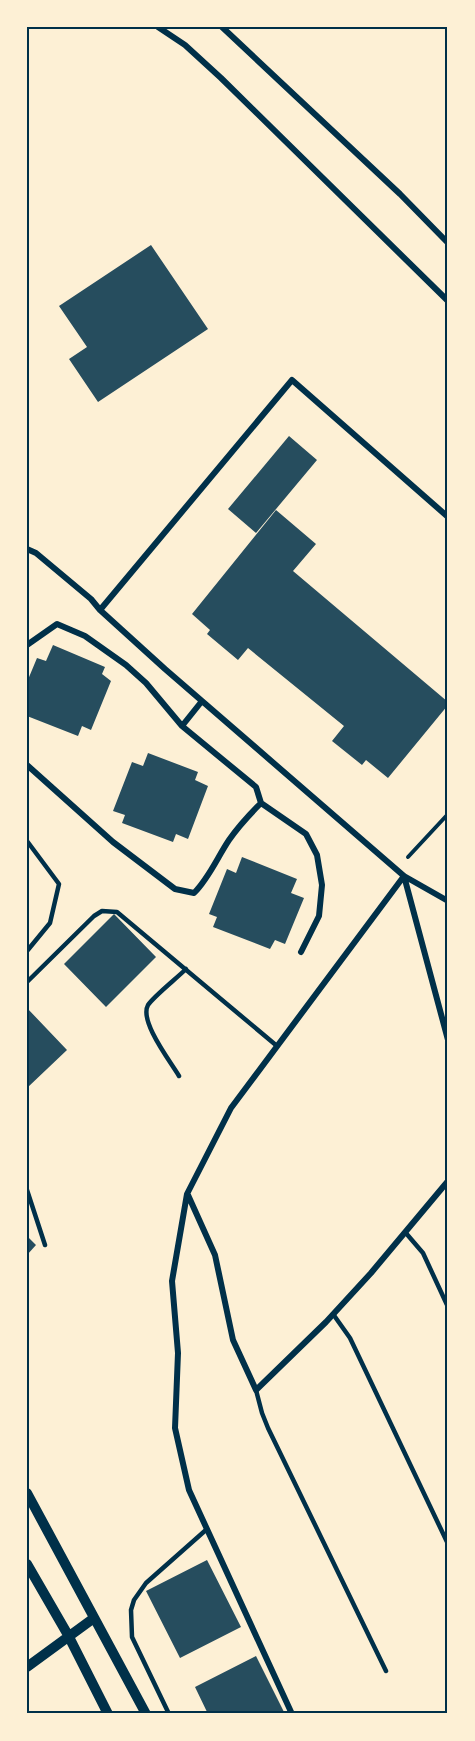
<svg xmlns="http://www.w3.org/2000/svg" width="475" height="1741" viewBox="0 0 475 1741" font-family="'Alegreya Sans',sans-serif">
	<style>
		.building { fill: #264d5e }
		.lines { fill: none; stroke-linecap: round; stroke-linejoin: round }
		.path { stroke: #003049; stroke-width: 4 }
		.service { stroke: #003049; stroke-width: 4.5 }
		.minor { stroke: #003049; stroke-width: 6 }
		.tertiary { stroke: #003049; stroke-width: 10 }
		.neatline { fill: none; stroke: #003049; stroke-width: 2 }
	</style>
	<rect width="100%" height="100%" fill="#fdf0d5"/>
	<!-- building -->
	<path class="building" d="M 151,245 L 208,329 L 98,402 L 69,359 L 87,347 L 59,306 Z
		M 289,436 L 317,460 L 256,533 L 228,509 Z
		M 276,510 L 316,544 L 293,571 L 448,702 L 448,705 L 388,778 L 366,760 L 362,765 L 332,741 L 344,726 L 248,648 L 238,660 L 207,634 L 210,630 L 192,614 Z
		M 53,645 L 105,667 L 102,674 L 111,681 L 91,730 L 82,726 L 78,736 L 27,716 L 27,682 L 37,658 L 46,661 Z
		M 148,753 L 198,772 L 195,780 L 208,786 L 188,839 L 176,834 L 173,842 L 122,823 L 125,815 L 113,811 L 132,762 L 143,766 Z
		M 242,857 L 297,879 L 291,893 L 304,898 L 285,944 L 275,940 L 270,949 L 213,927 L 217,917 L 209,914 L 227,869 L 236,873 Z
		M 114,914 L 156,957 L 106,1007 L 64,964 Z
		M 27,1008 L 67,1050 L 27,1088 Z
		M 27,1236 L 36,1245 L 27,1255 Z
		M 207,1560 L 241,1627 L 180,1658 L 146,1591 Z
		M 256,1656 L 285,1714 L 208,1714 L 195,1687 Z"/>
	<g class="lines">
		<!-- path -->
		<path class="path" d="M 408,857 L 448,814"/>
		<!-- service -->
		<path class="service" d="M 27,841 L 59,884 L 50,923 L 27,951
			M 27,982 L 94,916 L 102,911 L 117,912 L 277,1046
			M 179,1076 C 170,1061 139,1021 148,1005 C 154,996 177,978 186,969
			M 27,1190 L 45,1245
			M 405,1232 L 423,1253 L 448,1307
			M 333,1314 L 350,1338 L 448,1544
			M 256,1390 L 262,1413 L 268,1428 L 386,1671
			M 169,1714 L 132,1637 L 131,1610 L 134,1600 L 146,1583 L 207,1529"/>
		<!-- minor -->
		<path class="minor" d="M 158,27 L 185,45 L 221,78 L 448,301
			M 222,27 L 400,194 L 448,243
			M 27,549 L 36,553 L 91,599 L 100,610 L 165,669 L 404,876 L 448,901
			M 100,610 L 292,380 L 448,517
			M 27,645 L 57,624 L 85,636 L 126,665 L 146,683 L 182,726 L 256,787 L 261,803 C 249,815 238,827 229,840 C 217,858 209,878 194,893 L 175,889 L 113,842 L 27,765
			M 182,726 L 202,701
			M 261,803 L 306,834 L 317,855 L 322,885 L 319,916 L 301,952
			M 404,876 L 448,1040
			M 188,1195 L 215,1255 L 233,1340 L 256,1390 L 326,1322 L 371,1273 L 448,1181
			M 292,1714 L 189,1490 L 175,1428 L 178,1353 L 172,1281 L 187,1194 L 231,1108 L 404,876"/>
		<!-- tertiary -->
		<path class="tertiary" d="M 27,1493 L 146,1714
			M 27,1564 L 68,1635 L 108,1714
			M 27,1667 L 94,1618"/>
	</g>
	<!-- border -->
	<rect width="475" height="1741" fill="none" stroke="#fdf0d5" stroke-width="57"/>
	<rect x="28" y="28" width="418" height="1684" class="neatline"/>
</svg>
